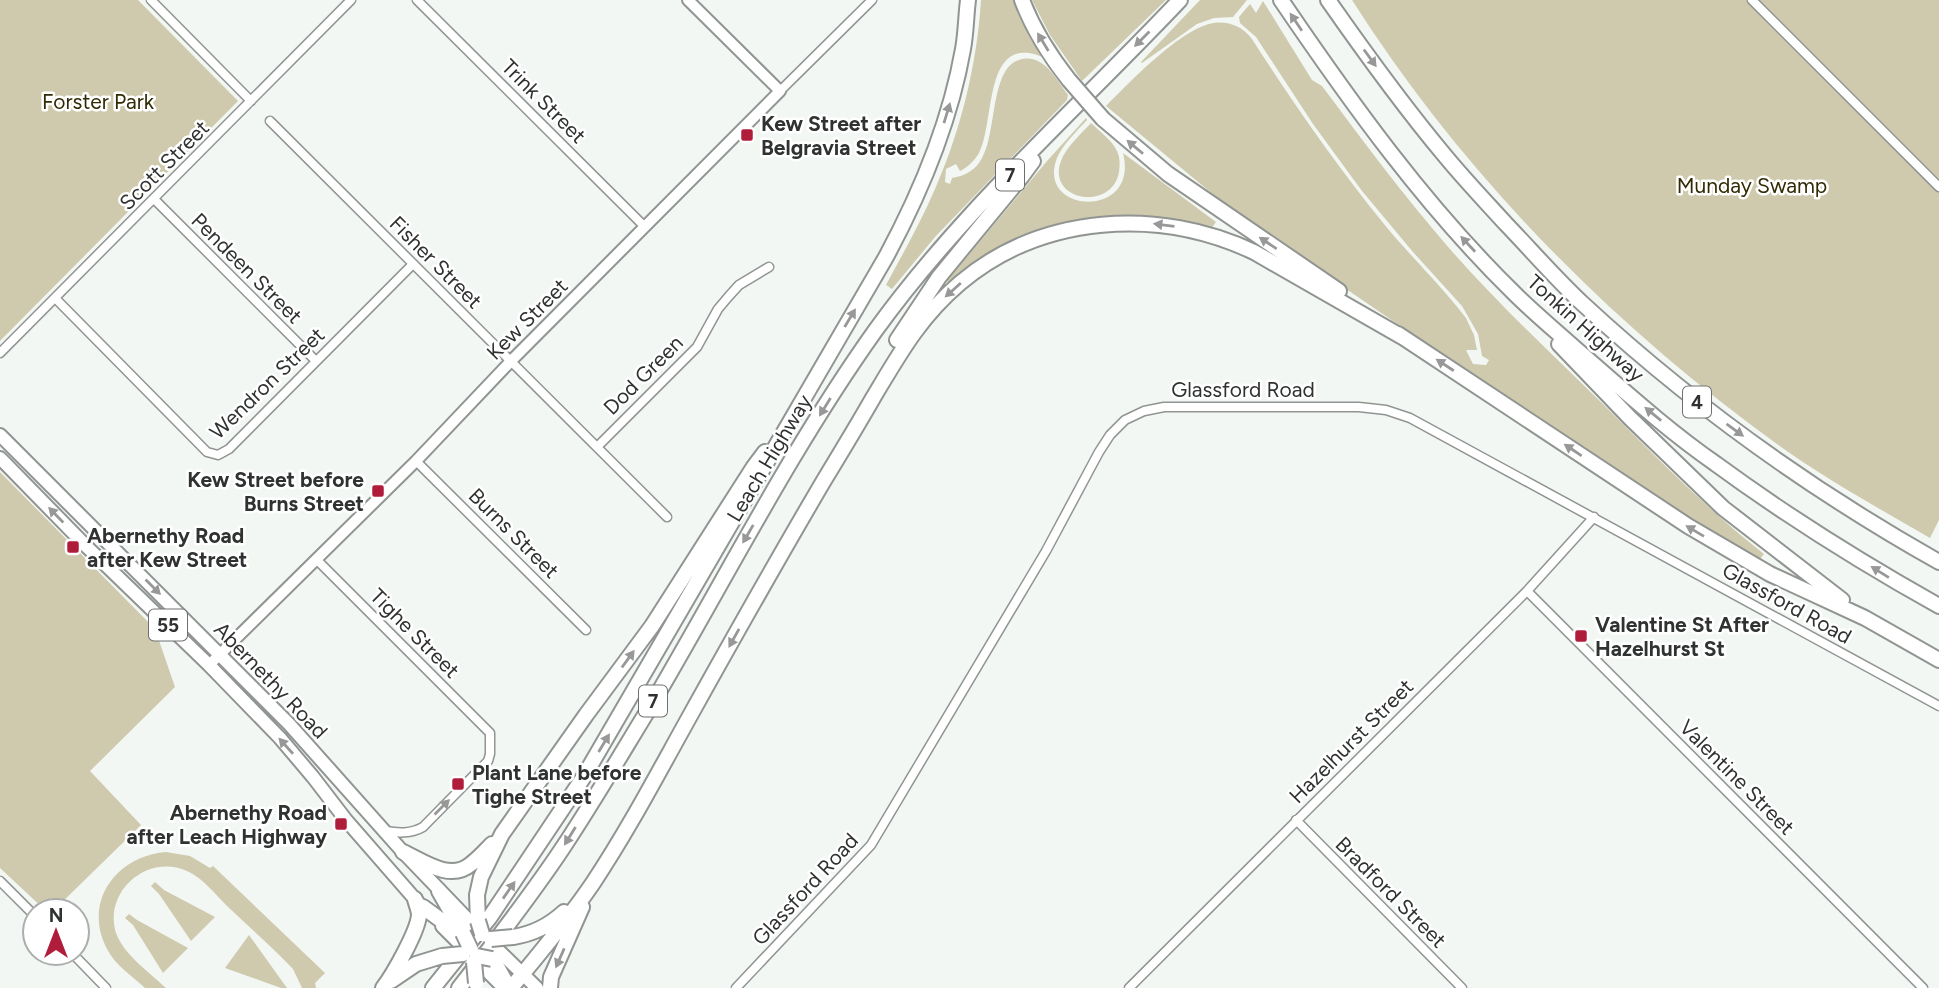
<svg xmlns="http://www.w3.org/2000/svg" width="1939" height="988" viewBox="0 0 1939 988" font-family="Figtree,sans-serif">
	<style>
		.green { fill: #cfcaae }
		.lines { fill: none; stroke-linecap: round; stroke-linejoin: round }
		.minor-casing { stroke: #919592; stroke-width: 11 }
		.tertiary-casing { stroke: #919592; stroke-width: 14 }
		.primary-casing { stroke: #919592; stroke-width: 16 }
		.motorway-casing { stroke: #919592; stroke-width: 18 }
		.minor { stroke: #fff; stroke-width: 8 }
		.tertiary { stroke: #fff; stroke-width: 10 }
		.primary { stroke: #fff; stroke-width: 12 }
		.motorway { stroke: #fff; stroke-width: 14 }
		.motorway-bridge-casing { stroke: #919592; stroke-width: 18; stroke-linecap: butt }
		.motorway-bridge { stroke: #fff; stroke-width: 14 }
		.oneway { fill: #989898 }
		.poi-dot { fill: #b01d3b; stroke: #fff; stroke-width: 2.5 }
		.labels { text-anchor: middle; dominant-baseline: central; stroke-width: 5; stroke-linejoin: round; paint-order: stroke }
		.shield { fill: #fff; stroke: #6e706f; stroke-width: 2 }
		.shield-label { font-size: 19px; font-weight: bold; fill: #303231 }
		.park-label { font-size: 21px; fill: #312a04; stroke: #fff }
		.street-label { font-size: 21px; fill: #303231; stroke: #fff }
		.poi-label { font-size: 21px; font-weight: bold; fill: #303231; stroke: #fff; text-anchor: start }
	</style>
	<rect width="100%" height="100%" fill="#f2f7f3"/>
	<!-- green -->
	<path class="green" d="M 0,0 L 138,0 L 238,101 L 0,341 Z
		M 981,0 L 1017,0 L 1047,59 C 982,28 996,121 979,153 C 974,161 968,167 960,171 L 956,164 L 946,169 L 945,182 L 950,184 L 952,178 C 965,176 976,170 982,158 C 997,133 990,69 1019,60 C 1043,52 1056,79 1068,95 L 1067,100 L 935,237 L 892,289 L 886,285 C 903,253 921,222 935,189 C 961,130 977,64 981,0 Z
		M 1032,0 L 1166,0 L 1082,81 L 1050,35 Z
		M 1200,0 L 1247,0 L 1233,17 L 1214,18 L 1197,24 L 1142,63 L 1141,62 Z
		M 1352,0 L 1939,0 L 1939,520 L 1930,538 C 1880,509 1829,481 1781,447 C 1613,326 1464,176 1352,0 Z
		M 1263,1 L 1312,80 L 1322,86 C 1363,141 1404,196 1449,248 C 1499,305 1555,357 1609,410 C 1659,460 1708,510 1764,554 L 1760,559 L 1674,510 L 1602,464 L 1317,269 L 1220,200 L 1106,106 C 1129,83 1182,27 1214,23 C 1229,21 1243,27 1252,39 C 1293,103 1336,165 1384,224 C 1410,256 1441,285 1466,318 L 1474,335 L 1477,350 L 1466,350 L 1473,364 L 1486,365 L 1489,360 L 1482,356 L 1478,334 L 1462,306 L 1413,252 L 1362,191 L 1313,124 L 1256,37 L 1240,23 L 1239,17 L 1250,4 L 1256,13 Z
		M 1086,118 L 1087,120 C 1077,131 1063,144 1057,158 C 1035,214 1140,220 1123,153 L 1216,222 L 1211,229 L 1094,221 L 951,284 L 947,281 L 1047,161 Z
		M 1091,123 C 1099,131 1112,140 1117,151 C 1120,157 1120,165 1119,172 C 1112,212 1046,201 1061,161 C 1066,147 1081,134 1091,123 Z
		M 0,472 L 155,629 L 175,687 L 90,771 L 141,825 L 53,911 L 46,911 L 0,868 Z
		M 166,852 L 190,856 L 210,868 L 213,866 L 325,973 L 315,983 L 316,988 L 302,988 L 293,969 C 272,947 249,927 227,906 C 215,894 203,878 187,871 C 148,853 103,891 116,933 C 124,955 149,972 166,988 L 145,988 C 132,976 115,965 107,949 C 82,901 117,856 166,852 Z
		M 155,882 L 164,890 L 215,917 L 191,941 L 159,894 L 151,886 Z
		M 129,914 L 137,920 L 188,948 L 163,973 L 133,925 L 125,918 Z
		M 249,935 L 287,988 L 281,988 L 225,968 Z"/>
	<g class="lines">
		<!-- minor casing -->
		<g class="minor-casing">
			<path id="minor" d="M 151,0 L 251,101
				M 417,0 L 645,227
				M 1752,0 L 1939,187
				M 780,91 L 872,0
				M 270,121 L 667,517
				M 154,199 L 316,361
				M 55,298 L 207,452 L 218,455 L 229,449 L 413,264
				M 0,353 L 351,0
				M 597,447 L 697,347 L 718,309 L 729,296 L 739,285 L 769,267
				M 416,461 L 586,630
				M 316,559 L 490,733 L 490,754 L 488,761 L 423,827 C 411,834 398,833 385,831
				M 1527,591 L 1923,988
				M 1296,820 L 1462,988
				M 0,881 L 35,916
				M 72,953 L 106,988
				M 736,988 L 871,845 L 1046,551 L 1099,452 L 1110,435 L 1125,420 L 1144,411 L 1164,407 L 1359,407 L 1386,410 L 1410,418 L 1939,706
				M 1129,988 L 1527,591 L 1594,517"/>
		</g>
		<!-- tertiary casing -->
		<g class="tertiary-casing">
			<path id="tertiary" d="M 209,665 L 416,461 L 511,361 L 780,91 L 688,0"/>
		</g>
		<!-- primary casing -->
		<g class="primary-casing">
			<path id="primary" d="M 0,435 L 289,724 L 403,852 L 477,929
				M 0,458 L 87,547 L 209,665 L 280,738 L 313,777 L 346,820 L 421,906
				M 442,926 L 459,943
				M 498,950 L 537,988
				M 486,970 L 504,988"/>
		</g>
		<!-- motorway casing -->
		<g class="motorway-casing">
			<path id="motorway" d="M 1022,0 C 1033,29 1050,56 1069,80
				M 1281,0 C 1351,103 1425,206 1514,293 C 1534,313 1556,331 1577,350 C 1622,389 1667,430 1716,464 C 1787,516 1862,563 1939,606
				M 1328,0 C 1365,53 1404,107 1446,157 C 1465,180 1486,202 1506,224 C 1532,251 1556,279 1583,304 C 1691,404 1811,490 1939,562
				M 1103,119 L 1168,174 L 1339,291
				M 1398,334 L 1688,526 L 1770,574 L 1865,618 L 1939,660
				M 897,340 L 939,277 L 1022,176 L 1033,161
				M 1559,344 L 1630,418 L 1723,508 L 1842,600
				M 403,852 C 423,861 450,882 471,864 C 479,858 485,851 492,844
				M 439,891 L 463,933
				M 423,907 L 453,929 L 466,934
				M 478,921 L 477,895 L 481,877 L 502,834 L 586,715 L 652,626 L 753,468 L 765,452
				M 513,937 C 533,934 550,925 564,912
				M 489,952 L 509,988
				M 391,981 L 416,964 L 442,956
				M 383,988 C 393,975 418,931 419,915 C 419,910 416,904 415,899
				M 433,988 L 490,917 L 583,778 L 886,257 C 921,192 950,123 963,49 C 966,33 966,16 968,0
				M 459,988 C 495,942 530,897 562,849 C 594,801 623,751 653,702 C 726,578 791,449 875,331 C 963,209 1077,109 1180,0
				M 511,988 C 539,954 568,920 593,883 C 627,832 656,777 686,723 C 731,642 776,562 823,482 C 840,454 857,426 873,398 C 900,353 919,318 960,283 C 1042,214 1159,207 1254,252 L 1404,338
				M 550,988 L 551,977 L 582,907"/>
		</g>
		<!-- minor -->
		<use href="#minor" class="minor"/>
		<!-- tertiary -->
		<use href="#tertiary" class="tertiary"/>
		<!-- primary -->
		<use href="#primary" class="primary"/>
		<!-- motorway -->
		<use href="#motorway" class="motorway"/>
		<!-- motorway-bridge casing -->
		<g class="motorway-bridge-casing">
			<path id="motorway-bridge" d="M 1069,80 L 1103,119
				M 478,921 L 482,934
				M 463,933 L 470,948
				M 491,939 L 513,937
				M 442,956 L 463,954
				M 477,956 L 492,959
				M 474,962 L 476,983"/>
		</g>
		<!-- motorway-bridge -->
		<use href="#motorway-bridge" class="motorway-bridge"/>
	</g>
	<!-- one-way arrows -->
	<defs><path id="oneway-solid" d="M-6-.8H1V-3.2L6.5 0L1 3.2V.8H-6Z" transform="scale(1.75)"/></defs>
	<g class="oneway">
		<use href="#oneway-solid" transform="translate(1296 22) rotate(-124)"/>
		<use href="#oneway-solid" transform="translate(1142 39) rotate(135)"/>
		<use href="#oneway-solid" transform="translate(1043 42) rotate(-121)"/>
		<use href="#oneway-solid" transform="translate(1370 58) rotate(54)"/>
		<use href="#oneway-solid" transform="translate(947 113) rotate(-73)"/>
		<use href="#oneway-solid" transform="translate(1135 147) rotate(-140)"/>
		<use href="#oneway-solid" transform="translate(1164 225) rotate(-173)"/>
		<use href="#oneway-solid" transform="translate(1268 243) rotate(-146)"/>
		<use href="#oneway-solid" transform="translate(1468 244) rotate(-133)"/>
		<use href="#oneway-solid" transform="translate(953 290) rotate(138)"/>
		<use href="#oneway-solid" transform="translate(850 318) rotate(-59)"/>
		<use href="#oneway-solid" transform="translate(1445 365) rotate(-147)"/>
		<use href="#oneway-solid" transform="translate(825 407) rotate(122)"/>
		<use href="#oneway-solid" transform="translate(1653 414) rotate(-141)"/>
		<use href="#oneway-solid" transform="translate(1735 430) rotate(36)"/>
		<use href="#oneway-solid" transform="translate(1573 450) rotate(-146)"/>
		<use href="#oneway-solid" transform="translate(56 515) rotate(-134)"/>
		<use href="#oneway-solid" transform="translate(1695 531) rotate(-149)"/>
		<use href="#oneway-solid" transform="translate(748 534) rotate(120)"/>
		<use href="#oneway-solid" transform="translate(1880 572) rotate(-148)"/>
		<use href="#oneway-solid" transform="translate(153 587) rotate(45)"/>
		<use href="#oneway-solid" transform="translate(734 638) rotate(119)"/>
		<use href="#oneway-solid" transform="translate(628 659) rotate(-54)"/>
		<use href="#oneway-solid" transform="translate(604 743) rotate(-59)"/>
		<use href="#oneway-solid" transform="translate(286 746) rotate(-132)"/>
		<use href="#oneway-solid" transform="translate(442 807) rotate(-45)"/>
		<use href="#oneway-solid" transform="translate(570 836) rotate(122)"/>
		<use href="#oneway-solid" transform="translate(509 890) rotate(-55)"/>
		<use href="#oneway-solid" transform="translate(560 958) rotate(114)"/>
	</g>
	<!-- markers -->
	<g class="poi-dot">
		<rect x="740" y="128" width="14" height="14" rx="3.5"/>
		<rect x="371" y="484" width="14" height="14" rx="3.5"/>
		<rect x="66" y="540" width="14" height="14" rx="3.5"/>
		<rect x="1574" y="629" width="14" height="14" rx="3.5"/>
		<rect x="451" y="777" width="14" height="14" rx="3.5"/>
		<rect x="334" y="817" width="14" height="14" rx="3.5"/>
	</g>
	<g class="labels">
		<!-- shield labels -->
		<g class="shield">
			<rect x="996" y="159.5" width="28" height="31" rx="5"/>
			<rect x="1683" y="386.5" width="28" height="31" rx="5"/>
			<rect x="149" y="609.5" width="38" height="31" rx="5"/>
			<rect x="639" y="685.5" width="28" height="31" rx="5"/>
		</g>
		<g class="shield-label">
			<text x="1010" y="175">7</text>
			<text x="1697" y="402">4</text>
			<text x="168" y="625">55</text>
			<text x="653" y="701">7</text>
		</g>
		<!-- park labels -->
		<g class="park-label">
			<text x="98" y="101">Forster Park</text>
			<text x="1752" y="185">Munday Swamp</text>
		</g>
		<!-- street labels -->
		<g class="street-label">
			<text transform="translate(544 101) rotate(45)">Trink Street</text>
			<text transform="translate(164 165) rotate(-45)">Scott Street</text>
			<text transform="translate(436 262) rotate(45)">Fisher Street</text>
			<text transform="translate(247 268) rotate(45)">Pendeen Street</text>
			<text transform="translate(527 319) rotate(-45)">Kew Street</text>
			<text transform="translate(1586 328) rotate(42)">Tonkin Highway</text>
			<text transform="translate(643 375) rotate(-45)">Dod Green</text>
			<text transform="translate(267 383) rotate(-44)">Wendron Street</text>
			<text x="1243" y="389">Glassford Road</text>
			<text transform="translate(769 458) rotate(-59)">Leach Highway</text>
			<text transform="translate(514 533) rotate(45)">Burns Street</text>
			<text transform="translate(1787 603) rotate(29)">Glassford Road</text>
			<text transform="translate(415 633) rotate(45)">Tighe Street</text>
			<text transform="translate(271 680) rotate(46)">Abernethy Road</text>
			<text transform="translate(1351 741) rotate(-45)">Hazelhurst Street</text>
			<text transform="translate(1737 777) rotate(45)">Valentine Street</text>
			<text transform="translate(805 889) rotate(-47)">Glassford Road</text>
			<text transform="translate(1391 892) rotate(45)">Bradford Street</text>
		</g>
		<!-- poi labels -->
		<g class="poi-label">
			<text x="761" y="123">Kew Street after<tspan x="761" dy="24">Belgravia Street</tspan></text>
			<text x="364" y="479" text-anchor="end">Kew Street before<tspan x="364" dy="24">Burns Street</tspan></text>
			<text x="87" y="535">Abernethy Road<tspan x="87" dy="24">after Kew Street</tspan></text>
			<text x="1595" y="624">Valentine St After<tspan x="1595" dy="24">Hazelhurst St</tspan></text>
			<text x="472" y="772">Plant Lane before<tspan x="472" dy="24">Tighe Street</tspan></text>
			<text x="327" y="812" text-anchor="end">Abernethy Road<tspan x="327" dy="24">after Leach Highway</tspan></text>
		</g>
	</g>
	<!-- north arrow -->
	<g transform="translate(56 932)"><circle r="33" fill="#ffffff" stroke="#acadad" stroke-width="2"/>
	<path d="M0-5L12 26L0 18L-12 26Z" fill="#b01d3b"/>
	<text y="-10" font-size="19" font-weight="bold" text-anchor="middle" fill="#303231">N</text>
	</g>
</svg>
